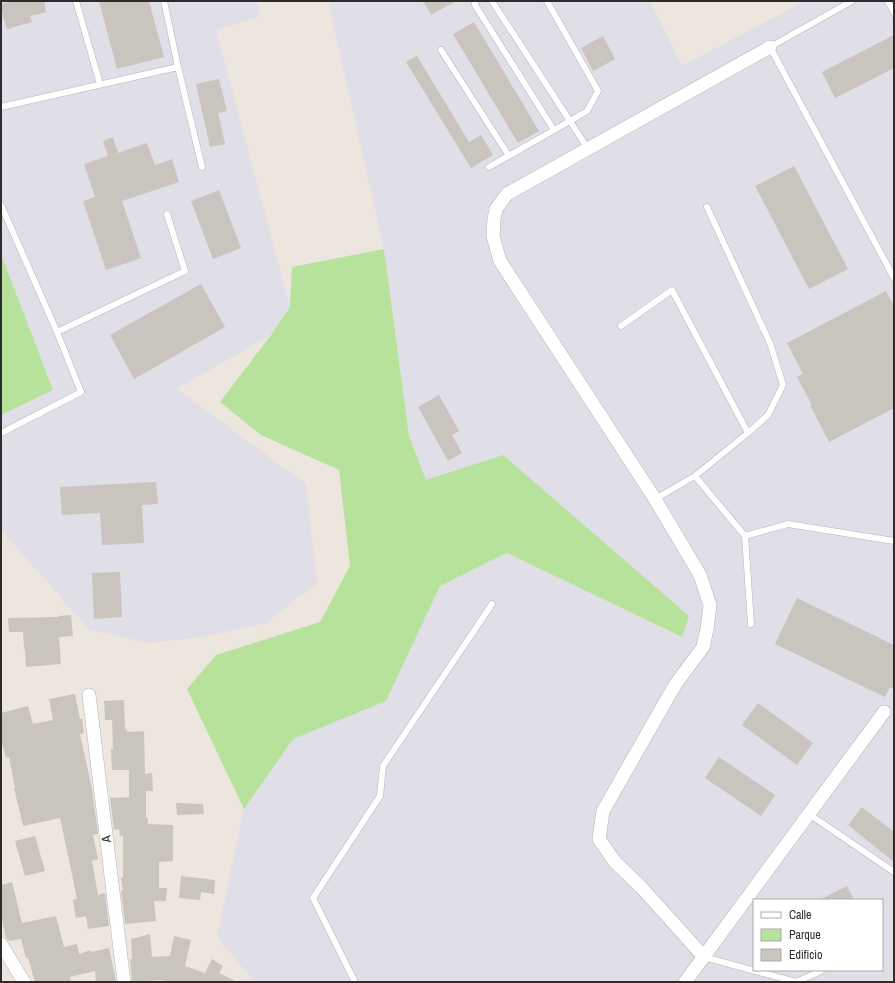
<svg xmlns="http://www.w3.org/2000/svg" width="895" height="983" viewBox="0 0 895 983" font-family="'Archivo Narrow',sans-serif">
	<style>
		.industrial { fill: #e0dee6; fill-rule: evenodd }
		.green { fill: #b7e29c }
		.building { fill: #c9c4bd }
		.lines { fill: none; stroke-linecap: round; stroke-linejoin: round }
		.lane-casing { stroke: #b2b5bf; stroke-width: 7 }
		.street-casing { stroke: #b2b5bf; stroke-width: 14 }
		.lane { stroke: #fff; stroke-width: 6 }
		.street { stroke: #fff; stroke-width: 13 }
		.labels { text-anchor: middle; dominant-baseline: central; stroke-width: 3; stroke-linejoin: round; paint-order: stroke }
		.street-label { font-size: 13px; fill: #2c2c2c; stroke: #fff }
	</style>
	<rect width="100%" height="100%" fill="#ede6de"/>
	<!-- industrial -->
	<path class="industrial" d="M 1,1 L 257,1 L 260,16 L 216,30 L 290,307 L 271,335 L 177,389 L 306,484 L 317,583 L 266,623 L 202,637 L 149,643 L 90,630 L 1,530 L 1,415 L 53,390 L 1,254 Z
		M 328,1 L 650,1 L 682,66 L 805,1 L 894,1 L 894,975 L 889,982 L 254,982 L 217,936 L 244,809 L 293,739 L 386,700 L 440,586 L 507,553 L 681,637 L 426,480 L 409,436 L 384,249 ZM 754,900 L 882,900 L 882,970 L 754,970 Z"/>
	<!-- green -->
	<path class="green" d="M 384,249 L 409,436 L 426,480 L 503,455 L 689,616 L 682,637 L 507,553 L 440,586 L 386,701 L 293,739 L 244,809 L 187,689 L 216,655 L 320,622 L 350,566 L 339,470 L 261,435 L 220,402 L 271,335 L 290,307 L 292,267 Z
		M 1,254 L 53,390 L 1,415 Z"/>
	<!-- building -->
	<path class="building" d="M 13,1 L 44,1 L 46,12 L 30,16 L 32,22 L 7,29 L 1,9 L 1,4 Z
		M 99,1 L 149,1 L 164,57 L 117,69 Z
		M 423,1 L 456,1 L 431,15 Z
		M 474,22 L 539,131 L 518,143 L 453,34 Z
		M 894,35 L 894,68 L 835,98 L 822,72 Z
		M 603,36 L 615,59 L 593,71 L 581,48 Z
		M 417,56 L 469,142 L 481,135 L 493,155 L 471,168 L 406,62 Z
		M 219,79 L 227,111 L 218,113 L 225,144 L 210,147 L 196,84 Z
		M 113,137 L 118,153 L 147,143 L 155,165 L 172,159 L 179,182 L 122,201 L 141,258 L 106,270 L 83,201 L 95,197 L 84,164 L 108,156 L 103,141 Z
		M 794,166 L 848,269 L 809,289 L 755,186 Z
		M 219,190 L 241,248 L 213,259 L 191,201 Z
		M 201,284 L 225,327 L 134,379 L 110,335 Z
		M 886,291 L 894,306 L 894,408 L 829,442 L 810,405 L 812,405 L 797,377 L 803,374 L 787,343 Z
		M 439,395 L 459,431 L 452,435 L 462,453 L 448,461 L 418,407 Z
		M 156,482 L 158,504 L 142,505 L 144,543 L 102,545 L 100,513 L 62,515 L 60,487 Z
		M 120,572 L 122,617 L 94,619 L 92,573 Z
		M 797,598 L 894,645 L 894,689 L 890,687 L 885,697 L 775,644 Z
		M 71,615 L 73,636 L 59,637 L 61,664 L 26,667 L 25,649 L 24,649 L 23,632 L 9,632 L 8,618 L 59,617 L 59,616 Z
		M 75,694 L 80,719 L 82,719 L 84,733 L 80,734 L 92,789 L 98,834 L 93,835 L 98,859 L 92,861 L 98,895 L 105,893 L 109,926 L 88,929 L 86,916 L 76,918 L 73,900 L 77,899 L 70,865 L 60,818 L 23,826 L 14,788 L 15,788 L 9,757 L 6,758 L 1,739 L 1,713 L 28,706 L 33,724 L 53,720 L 49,699 Z
		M 124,700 L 125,729 L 127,729 L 127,732 L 144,731 L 145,774 L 152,773 L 153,791 L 146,791 L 146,818 L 148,818 L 148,824 L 173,825 L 173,861 L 159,862 L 159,888 L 167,888 L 166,901 L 154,901 L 156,921 L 125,924 L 121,890 L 123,890 L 121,878 L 123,878 L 123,836 L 120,836 L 119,829 L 114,830 L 110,798 L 129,797 L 129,770 L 112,770 L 111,749 L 113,749 L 112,720 L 105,720 L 104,701 Z
		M 758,703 L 813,743 L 797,765 L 742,725 Z
		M 719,757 L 775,795 L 761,816 L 705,778 Z
		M 176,803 L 203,804 L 204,814 L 177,815 Z
		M 862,807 L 894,832 L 894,862 L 848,825 Z
		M 35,836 L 45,871 L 25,876 L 15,841 Z
		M 181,876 L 215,880 L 214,894 L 201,892 L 200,900 L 179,898 Z
		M 12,882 L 22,923 L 56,916 L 64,947 L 77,944 L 79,954 L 91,950 L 91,952 L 109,948 L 116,982 L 96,982 L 95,971 L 70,977 L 71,982 L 35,982 L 28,958 L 26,958 L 21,939 L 9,941 L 6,938 L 1,915 L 1,885 Z
		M 847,886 L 854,900 L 819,900 Z
		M 150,934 L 152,957 L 170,956 L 174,936 L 191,940 L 185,966 L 205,973 L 212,959 L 223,966 L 219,973 L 237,982 L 163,982 L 163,980 L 132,982 L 130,959 L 132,959 L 131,939 Z"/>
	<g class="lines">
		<!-- lane casing -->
		<g class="lane-casing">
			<path id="lane" d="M 76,1 L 100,84
				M 164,1 L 178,67 L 202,167
				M 475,1 L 475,5 L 554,130
				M 492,1 L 570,121 L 587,111 L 598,91 L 547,1
				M 852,1 L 770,47 L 894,278
				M 888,1 L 894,13
				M 441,50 L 509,156
				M 1,107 L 178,67
				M 489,167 L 570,121 L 588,149
				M 1,205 L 57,332 L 81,392 L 1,433
				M 707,207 L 770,343 L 783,385 L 768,415 L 748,433
				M 621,326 L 672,290 L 748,433 L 695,476 L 655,499
				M 57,332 L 185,271 L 167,214
				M 695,476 L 745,536 L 751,624
				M 745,536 L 788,524 L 894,541
				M 809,814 L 894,872
				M 704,957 L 796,982
				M 355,982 L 313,898 L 380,796 L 383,766 L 492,604
				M 796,982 L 821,971"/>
		</g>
		<!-- street casing -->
		<g class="street-casing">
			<path id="street" d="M 89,695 L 124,982
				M 1,944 L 24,982
				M 704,957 L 641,887 L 615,862 L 599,839 L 603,811 L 675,685 L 703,647 L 707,629 L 710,605 L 700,575 L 655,499 L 500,261 L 493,236 L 494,219 L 496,209 L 507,194 L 770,47
				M 685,982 L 884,712"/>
		</g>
		<!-- lane -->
		<use href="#lane" class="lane"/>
		<!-- street -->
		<use href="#street" class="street"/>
	</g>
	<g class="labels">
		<!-- street labels -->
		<g class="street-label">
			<text transform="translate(106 839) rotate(-97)">A</text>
		</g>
	</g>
	<!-- border -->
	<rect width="895" height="983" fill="none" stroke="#2c2c2c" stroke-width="4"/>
	<!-- legend -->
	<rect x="753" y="899" width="130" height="72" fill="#ffffff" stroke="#ababab"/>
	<rect x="761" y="912" width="20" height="6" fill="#ffffff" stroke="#ababab"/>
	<text x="789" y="919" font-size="12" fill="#2c2c2c">Calle</text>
	<rect x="761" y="929" width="20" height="12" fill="#b7e29c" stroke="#ababab"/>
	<text x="789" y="939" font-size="12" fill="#2c2c2c">Parque</text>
	<rect x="761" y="949" width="20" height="12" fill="#c9c4bd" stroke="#ababab"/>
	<text x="789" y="959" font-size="12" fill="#2c2c2c">Edificio</text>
</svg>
